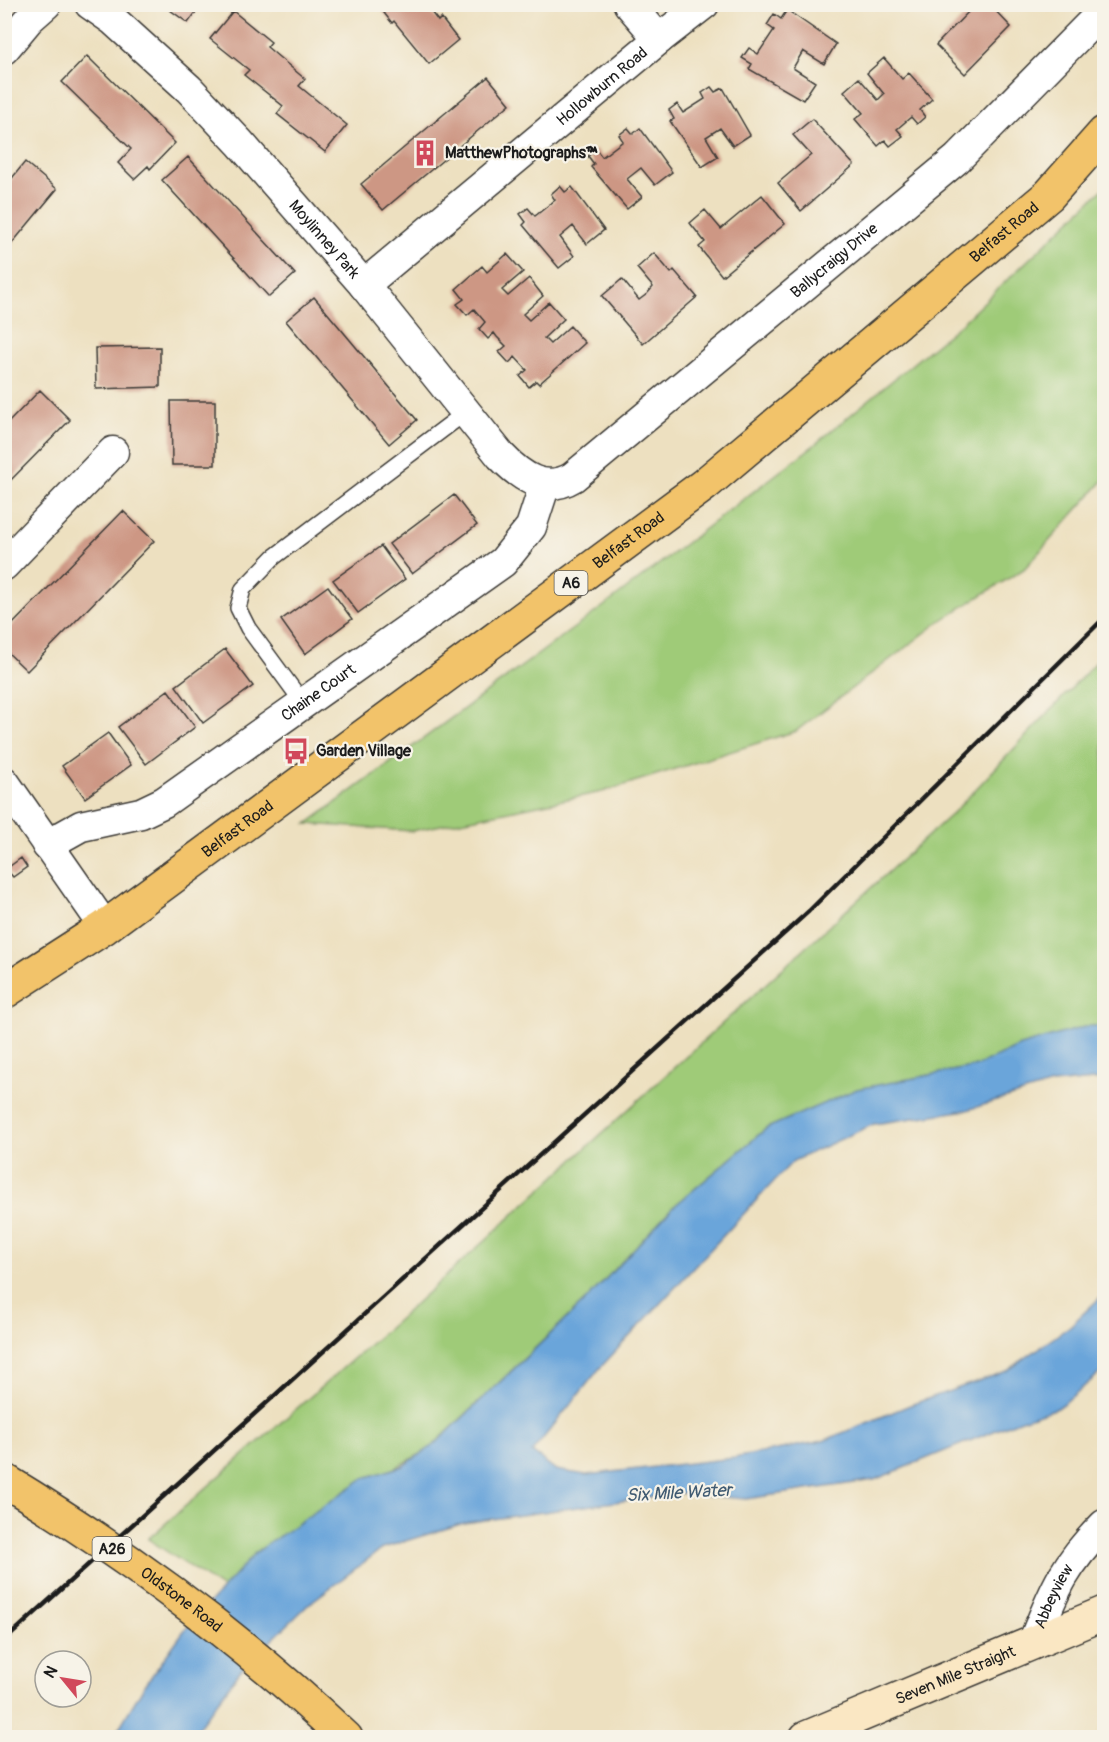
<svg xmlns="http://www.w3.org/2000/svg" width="1109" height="1742" viewBox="0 0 1109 1742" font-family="Pangolin,sans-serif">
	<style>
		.green { fill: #9fcb78; stroke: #5e744a; stroke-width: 1.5 }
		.water { fill: #6aa5da; stroke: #43607b; stroke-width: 1.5 }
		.building { fill: #cd9784 }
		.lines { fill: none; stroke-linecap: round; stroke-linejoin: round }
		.service-casing { stroke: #3b3935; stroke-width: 18 }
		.minor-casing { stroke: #3b3935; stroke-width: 33 }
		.secondary-casing { stroke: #3b3935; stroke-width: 36 }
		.primary-casing { stroke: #3b3935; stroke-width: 36 }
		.trunk-casing { stroke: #3b3935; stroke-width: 36 }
		.service { stroke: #fff; stroke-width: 15 }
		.minor { stroke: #fff; stroke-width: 30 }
		.secondary { stroke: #fae7c3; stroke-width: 33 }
		.primary { stroke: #f2c36a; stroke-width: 33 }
		.trunk { stroke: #f2c36a; stroke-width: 33 }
		.rail { stroke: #1c1c1c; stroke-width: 4.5 }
		.labels { text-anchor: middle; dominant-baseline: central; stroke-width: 4.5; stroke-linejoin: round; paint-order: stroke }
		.shield { fill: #f7f3e8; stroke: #5e5c59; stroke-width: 1.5 }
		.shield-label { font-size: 15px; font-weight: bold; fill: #1c1c1c }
		.street-label { font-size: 16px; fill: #1c1c1c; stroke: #f7f3e8 }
		.poi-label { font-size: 16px; font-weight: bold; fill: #1c1c1c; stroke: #f7f3e8; text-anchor: start }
		.water-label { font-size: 18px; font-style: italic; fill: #3f5a71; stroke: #f7f3e8 }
	</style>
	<rect width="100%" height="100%" fill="#f7f3e8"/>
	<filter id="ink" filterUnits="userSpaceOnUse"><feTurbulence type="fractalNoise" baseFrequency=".0167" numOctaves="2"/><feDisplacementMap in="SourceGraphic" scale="12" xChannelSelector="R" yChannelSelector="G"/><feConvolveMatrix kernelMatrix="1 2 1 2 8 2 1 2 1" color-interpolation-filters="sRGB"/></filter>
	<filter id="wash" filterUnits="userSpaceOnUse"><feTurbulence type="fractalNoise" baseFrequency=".008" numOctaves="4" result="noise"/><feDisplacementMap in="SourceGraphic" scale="24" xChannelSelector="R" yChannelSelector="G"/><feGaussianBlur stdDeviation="1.35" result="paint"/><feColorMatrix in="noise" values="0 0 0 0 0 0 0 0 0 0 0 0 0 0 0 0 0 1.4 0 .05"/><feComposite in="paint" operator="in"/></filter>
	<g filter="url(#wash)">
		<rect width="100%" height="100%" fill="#ede0c0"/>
		<!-- green -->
		<path class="green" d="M 1104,188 L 1104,480 L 1024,569 L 943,619 L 796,731 L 602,792 L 412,831 L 307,824 L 608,603 L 813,446 L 963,322 Z
			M 1104,654 L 1104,1026 L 1087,1026 L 977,1066 L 895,1082 L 767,1128 L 672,1208 L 588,1298 L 428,1450 L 322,1508 L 255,1553 L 223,1589 L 148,1539 L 401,1317 L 954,812 Z"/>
		<!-- water -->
		<path class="water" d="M 1087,1026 L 1104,1026 L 1104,1079 L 1052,1084 L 967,1110 L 874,1124 L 793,1161 L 600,1368 L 532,1452 L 556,1470 L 586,1475 L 734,1458 L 823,1441 L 910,1405 L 1007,1371 L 1070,1326 L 1104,1294 L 1104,1370 L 1058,1408 L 1021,1420 L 874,1480 L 746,1499 L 679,1493 L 464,1523 L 383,1548 L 310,1603 L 240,1671 L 191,1737 L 113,1738 L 143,1688 L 183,1632 L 255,1553 L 364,1478 L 403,1466 L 434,1445 L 588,1298 L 672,1208 L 767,1128 L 857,1089 L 977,1066 L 1020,1046 Z"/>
		<g id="blocks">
			<!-- building -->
			<path class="building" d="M 168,4 L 202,4 L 188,23 L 166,7 Z
				M 377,4 L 425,4 L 438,21 L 441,18 L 458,40 L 429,64 L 394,21 L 392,23 Z
				M 976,4 L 989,4 L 1011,27 L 965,74 L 936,45 Z
				M 787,10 L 836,44 L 824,64 L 803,51 L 793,68 L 815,82 L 803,100 L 749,69 L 752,64 L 742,58 L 749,48 L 758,54 L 774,30 L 767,25 L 774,14 L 781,19 Z
				M 233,11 L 271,42 L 267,47 L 305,79 L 299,86 L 347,125 L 325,152 L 277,114 L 283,106 L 244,75 L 249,70 L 210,39 Z
				M 87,56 L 175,143 L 150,169 L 148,166 L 134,179 L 118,163 L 131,149 L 62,82 Z
				M 884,58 L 902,79 L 909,73 L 932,99 L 920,110 L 925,117 L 917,124 L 911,117 L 897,129 L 903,136 L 890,146 L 885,140 L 878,146 L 855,119 L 863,113 L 844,91 L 859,78 L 878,100 L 884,94 L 867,73 Z
				M 488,77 L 510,104 L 383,210 L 361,184 Z
				M 711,87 L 715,92 L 723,88 L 750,135 L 733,146 L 720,128 L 706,137 L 718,157 L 702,167 L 670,121 L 674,119 L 669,110 L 677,104 L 683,113 L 705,99 L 702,93 Z
				M 812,119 L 854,165 L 801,211 L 778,183 L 811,155 L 793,135 Z
				M 628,128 L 633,134 L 640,128 L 672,172 L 655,185 L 641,168 L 627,179 L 642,197 L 627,209 L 591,167 L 594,164 L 588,156 L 596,149 L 602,157 L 623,141 L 619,135 Z
				M 188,157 L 295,274 L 269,297 L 162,180 Z
				M 25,162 L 57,189 L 4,253 L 4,188 Z
				M 560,186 L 565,192 L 572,187 L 604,230 L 587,244 L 573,226 L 560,237 L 574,256 L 559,268 L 523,225 L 526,222 L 520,214 L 528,208 L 535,216 L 555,200 L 551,194 Z
				M 762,195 L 785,224 L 722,276 L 699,247 L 705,242 L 690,223 L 705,210 L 721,229 Z
				M 654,253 L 671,273 L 674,270 L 697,297 L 643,344 L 602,296 L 622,279 L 639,300 L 647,294 L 653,287 L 637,268 Z
				M 507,254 L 523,272 L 502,290 L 508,296 L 529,278 L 543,296 L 523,314 L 529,320 L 549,302 L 564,319 L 544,338 L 550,344 L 570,326 L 585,343 L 539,384 L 536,381 L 529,387 L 520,376 L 527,370 L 515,357 L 509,363 L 499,352 L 506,346 L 497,337 L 494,333 L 488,339 L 479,329 L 485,322 L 474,309 L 467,315 L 457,304 L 464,299 L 456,289 L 482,266 L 487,272 Z
				M 314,297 L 417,420 L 389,444 L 286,321 Z
				M 160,347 L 160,387 L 96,389 L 95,348 Z
				M 40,390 L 70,420 L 4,487 L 4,427 Z
				M 171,401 L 215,401 L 215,465 L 172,465 Z
				M 454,495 L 477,525 L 412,574 L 389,544 Z
				M 123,511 L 154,541 L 27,671 L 4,649 L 4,633 Z
				M 381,546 L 405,579 L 358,613 L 333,580 Z
				M 328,586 L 352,619 L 305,654 L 281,620 Z
				M 225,649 L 253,686 L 203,723 L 176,686 Z
				M 168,690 L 195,727 L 146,764 L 118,727 Z
				M 108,733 L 131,765 L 85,798 L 62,766 Z
				M 21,858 L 27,867 L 13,877 L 6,869 Z"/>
		</g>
	</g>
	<g filter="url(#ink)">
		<use href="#blocks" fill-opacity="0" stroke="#3b3935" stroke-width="1.5"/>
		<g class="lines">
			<!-- service casing -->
			<g class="service-casing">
				<path id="service" d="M 303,703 L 248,628 L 238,608 L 243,589 L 274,557 L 466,412"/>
			</g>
			<!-- minor casing -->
			<g class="minor-casing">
				<g id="minor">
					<path id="s1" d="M 90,4 L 113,20 L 189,89 L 240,143 L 364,285 L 501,456 C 521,477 545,494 573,477 L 957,159 L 1104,10"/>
					<path d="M 629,4 L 659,39"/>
					<path d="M 4,49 L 29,19 L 46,4"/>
					<path id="s2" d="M 364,285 L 659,39 L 704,4"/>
					<path d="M 4,565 L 113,452"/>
					<path d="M 4,782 L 105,927"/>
					<path id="s3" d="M 47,845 L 81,826 L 141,813 L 164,802 L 503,562 L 531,527 L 545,484"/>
					<path id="s4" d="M 1033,1643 C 1054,1591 1063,1566 1104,1525"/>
				</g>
			</g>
			<!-- secondary casing -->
			<g class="secondary-casing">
				<g id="secondary">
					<path id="s5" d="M 806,1738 L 1104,1613"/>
				</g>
			</g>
			<!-- primary casing -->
			<g class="primary-casing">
				<g id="primary">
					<path id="s6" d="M 4,992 L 105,927 L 704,485 L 1049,195 L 1104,133"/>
				</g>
			</g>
			<!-- trunk casing -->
			<g class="trunk-casing">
				<g id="trunk">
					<path id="s7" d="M 4,1480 C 126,1554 242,1639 346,1738"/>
				</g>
			</g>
			<!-- service -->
			<use href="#service" class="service"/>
			<!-- minor -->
			<use href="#minor" class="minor"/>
			<!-- secondary -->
			<use href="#secondary" class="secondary"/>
			<!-- primary -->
			<use href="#primary" class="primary"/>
			<!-- trunk -->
			<use href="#trunk" class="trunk"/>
			<!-- rail -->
			<path class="rail" d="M 4,1641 L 809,911 L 1104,618"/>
		</g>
	</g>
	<!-- icons -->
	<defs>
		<g id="building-bare" transform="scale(2.07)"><path d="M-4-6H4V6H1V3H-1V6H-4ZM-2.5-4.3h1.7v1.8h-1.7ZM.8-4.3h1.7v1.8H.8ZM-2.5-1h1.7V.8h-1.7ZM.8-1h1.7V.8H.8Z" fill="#d1495b" stroke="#f7f3e8" stroke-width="2.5" paint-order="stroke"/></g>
		<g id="bus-bare" transform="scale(2.07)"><path d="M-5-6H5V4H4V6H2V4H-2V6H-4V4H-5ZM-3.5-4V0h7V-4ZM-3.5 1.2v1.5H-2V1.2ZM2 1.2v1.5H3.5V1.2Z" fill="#d1495b" stroke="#f7f3e8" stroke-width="2.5" paint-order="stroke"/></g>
	</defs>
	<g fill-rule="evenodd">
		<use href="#building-bare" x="425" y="153"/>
		<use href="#bus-bare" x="296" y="751"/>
	</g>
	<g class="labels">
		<!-- shield labels -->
		<g class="shield">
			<rect x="554.5" y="571" width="33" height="24" rx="4.5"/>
			<rect x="92.5" y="1537" width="39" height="24" rx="4.5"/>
		</g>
		<g class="shield-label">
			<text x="571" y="583">A6</text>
			<text x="112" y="1549">A26</text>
		</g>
		<!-- street labels -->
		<g class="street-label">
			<text stroke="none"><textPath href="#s2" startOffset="310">Hollowburn Road</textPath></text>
			<text stroke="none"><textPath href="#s6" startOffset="1257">Belfast Road</textPath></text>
			<text stroke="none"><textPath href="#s1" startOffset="333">Moylinney Park</textPath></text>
			<text stroke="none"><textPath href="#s1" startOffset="1034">Ballycraigy Drive</textPath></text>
			<text stroke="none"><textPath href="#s6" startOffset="771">Belfast Road</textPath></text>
			<text stroke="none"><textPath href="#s3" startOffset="315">Chaine Court</textPath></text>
			<text stroke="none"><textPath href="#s6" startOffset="285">Belfast Road</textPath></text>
			<text stroke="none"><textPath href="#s4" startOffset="51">Abbeyview</textPath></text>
			<text stroke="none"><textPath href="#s7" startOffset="214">Oldstone Road</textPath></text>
			<text stroke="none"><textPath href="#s5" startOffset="162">Seven Mile Straight</textPath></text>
		</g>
		<!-- poi labels -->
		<g class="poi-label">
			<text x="445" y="153">MatthewPhotographs™</text>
			<text x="316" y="751">Garden Village</text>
		</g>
		<!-- water labels -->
		<g class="water-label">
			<text transform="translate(679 1493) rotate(-3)">Six Mile Water</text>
		</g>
	</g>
	<!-- margin -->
	<rect width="1109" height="1742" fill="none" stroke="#f7f3e8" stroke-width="24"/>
	<!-- north arrow -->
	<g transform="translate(63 1679) rotate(300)"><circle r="28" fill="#f7f3e8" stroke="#9f9d96" stroke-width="1.5"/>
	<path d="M0-4.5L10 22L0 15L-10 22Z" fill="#d1495b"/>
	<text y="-9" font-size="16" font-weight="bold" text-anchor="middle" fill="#1c1c1c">N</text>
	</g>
</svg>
